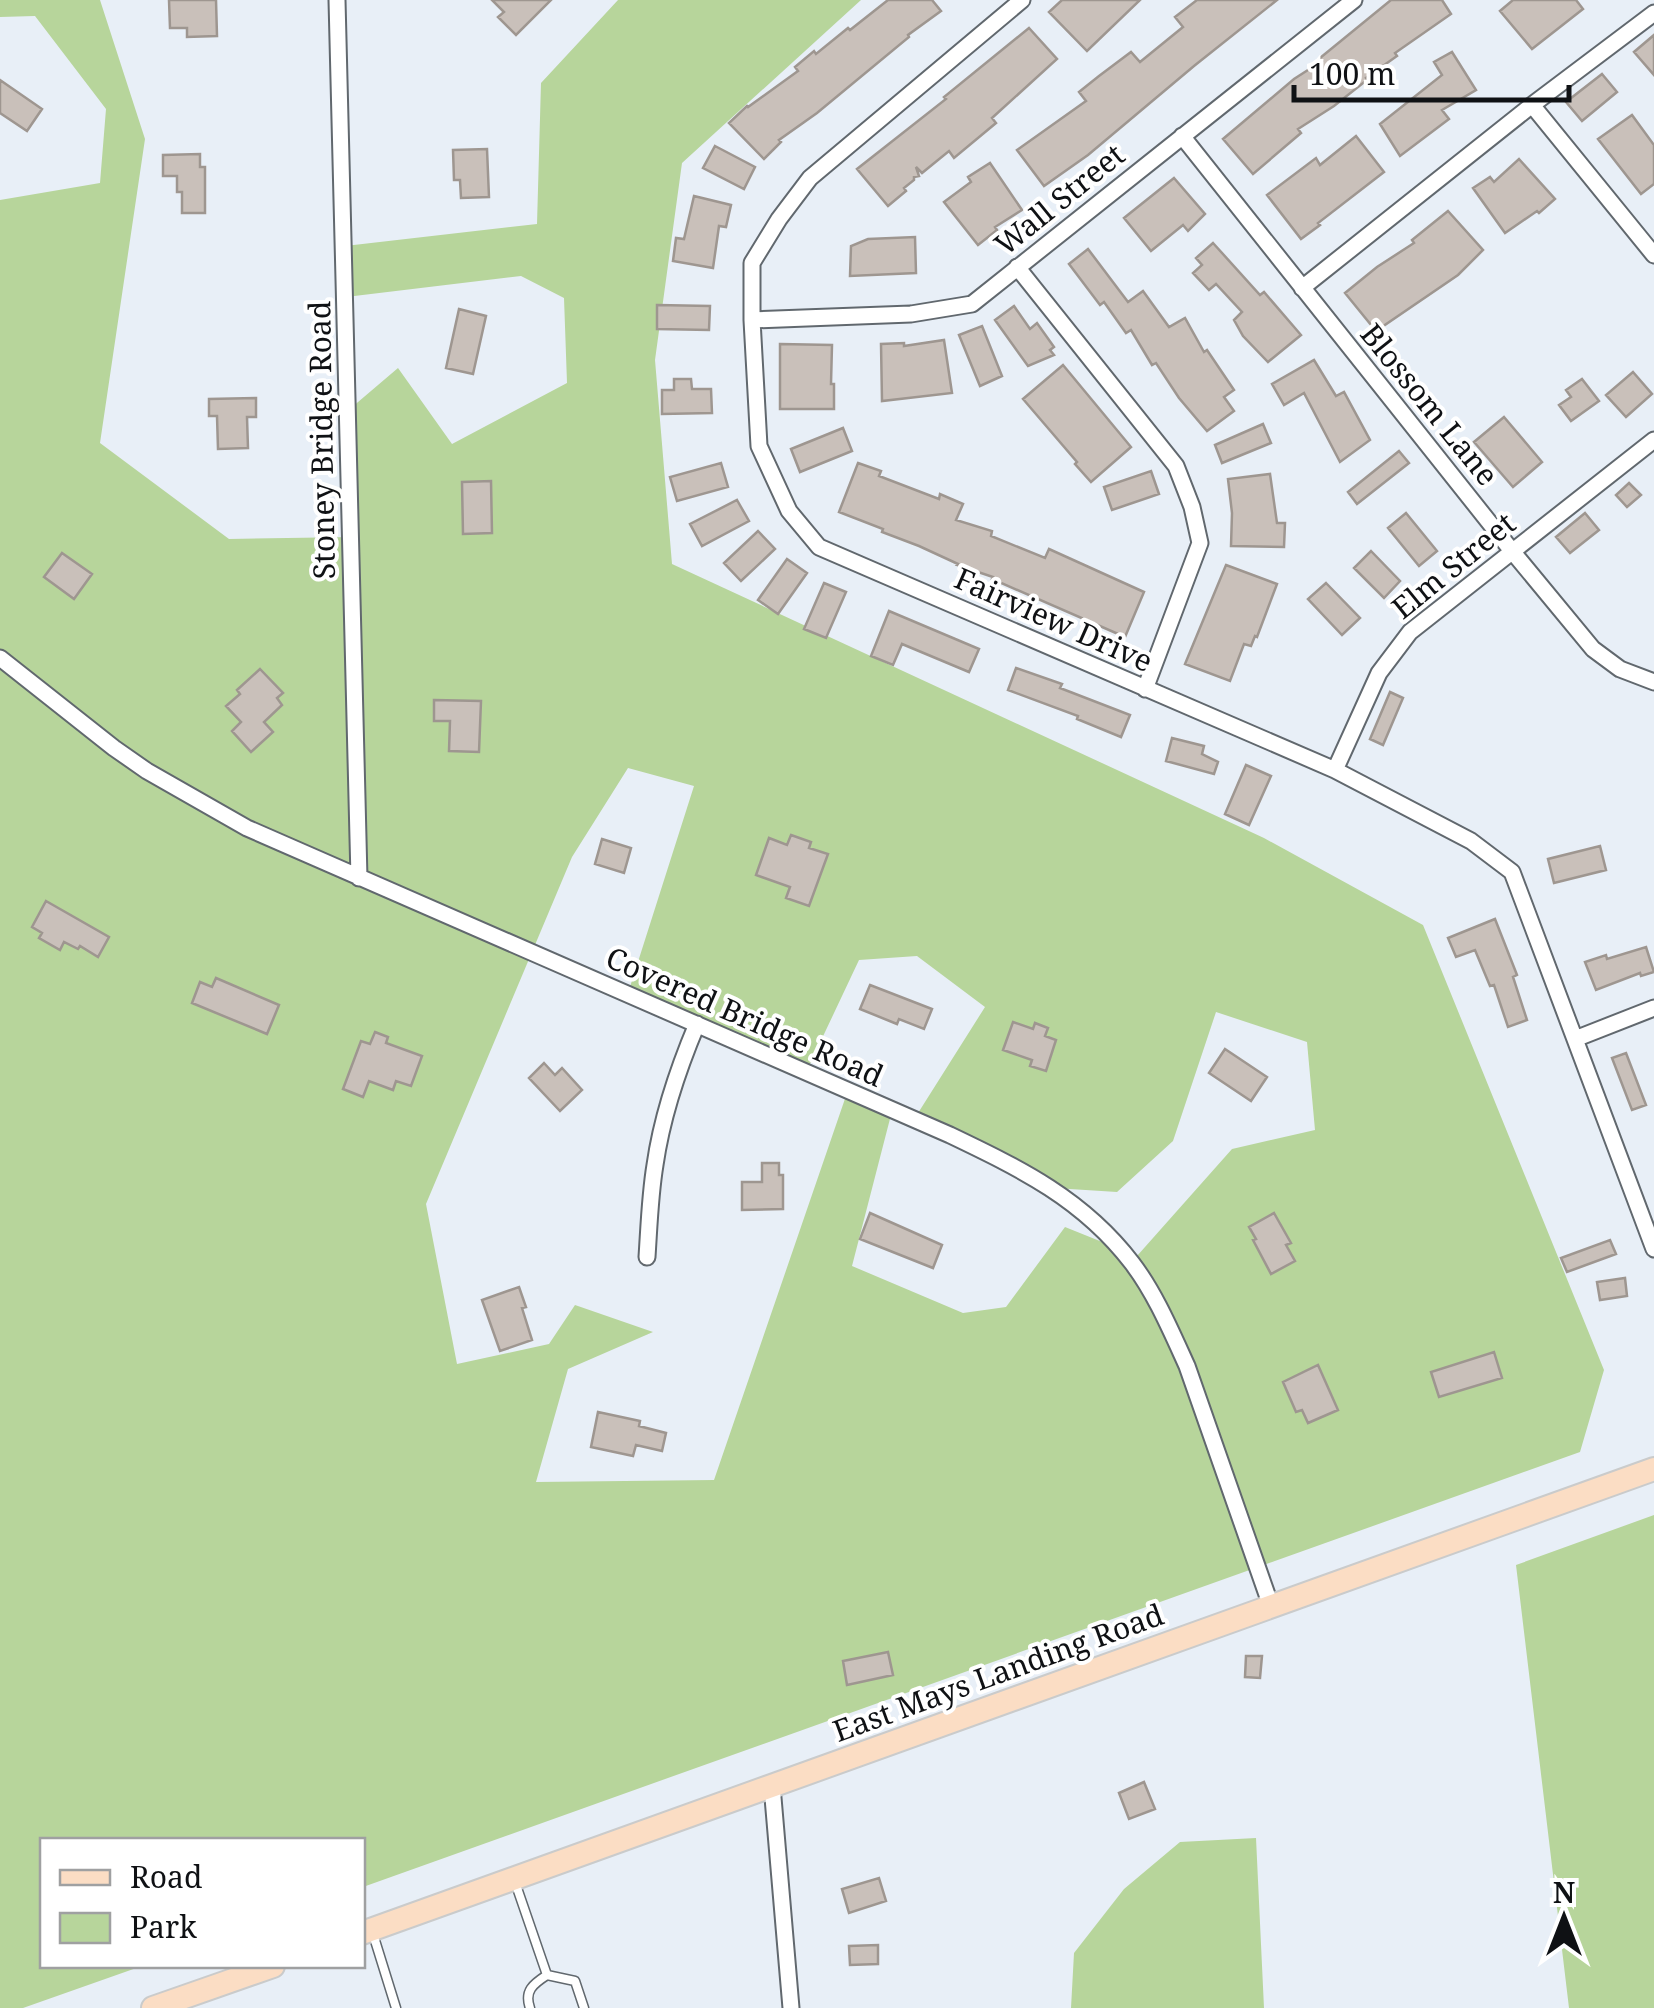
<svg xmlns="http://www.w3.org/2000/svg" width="1654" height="2008" viewBox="0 0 1654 2008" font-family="'Noto Serif',serif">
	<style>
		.green { fill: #b7d59b; fill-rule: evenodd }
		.building { fill: #c9c0ba; stroke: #9e9690; stroke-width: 2.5 }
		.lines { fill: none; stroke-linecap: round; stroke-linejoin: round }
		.lane-casing { stroke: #61686e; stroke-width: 11 }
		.street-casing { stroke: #61686e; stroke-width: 19 }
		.primary-casing { stroke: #cacbcb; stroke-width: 26 }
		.lane { stroke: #fff; stroke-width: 8 }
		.street { stroke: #fff; stroke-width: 15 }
		.primary { stroke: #fbddc4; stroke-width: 22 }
		.labels { text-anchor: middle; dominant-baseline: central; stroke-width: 8; stroke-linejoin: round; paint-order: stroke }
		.street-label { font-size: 30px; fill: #0f1114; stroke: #fff }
	</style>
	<rect width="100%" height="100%" fill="#e8eff7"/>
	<!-- green -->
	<path class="green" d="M 0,0 L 100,0 L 145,139 L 100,443 L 229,539 L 353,537 L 351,408 L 398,368 L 452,444 L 567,383 L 564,298 L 521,276 L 346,297 L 345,246 L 537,224 L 541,83 L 618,0 L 861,0 L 682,163 L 655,360 L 672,564 L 1264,838 L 1423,925 L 1604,1370 L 1580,1452 L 363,1887 L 362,1840 L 42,1840 L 42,1966 L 142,1966 L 23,2008 L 0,2008 L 0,200 L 100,183 L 106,109 L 35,16 L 0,17 ZM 628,768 L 694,786 L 629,990 L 809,1066 L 859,960 L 917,956 L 985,1007 L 913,1121 L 1054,1188 L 1117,1192 L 1173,1141 L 1216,1012 L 1307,1042 L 1315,1130 L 1232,1149 L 1137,1256 L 1065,1227 L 1006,1307 L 963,1313 L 852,1266 L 892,1111 L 848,1090 L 714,1480 L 536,1482 L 568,1369 L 653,1332 L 575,1305 L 549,1344 L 457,1364 L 426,1204 L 572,857 Z
		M 1654,1515 L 1654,2008 L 1569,2008 L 1516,1565 Z
		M 1256,1838 L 1264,2008 L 1071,2008 L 1074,1953 L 1124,1889 L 1180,1842 Z"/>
	<!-- building -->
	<path class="building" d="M 169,0 L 216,0 L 217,36 L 187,37 L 187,28 L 170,28 Z
		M 492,0 L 551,0 L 516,35 L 498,17 L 504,12 Z
		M 888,0 L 932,0 L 941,11 L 908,35 L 909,37 L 817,113 L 779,140 L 781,142 L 764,159 L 729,123 L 747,106 L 748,107 L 798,71 L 795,67 L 814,51 L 816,54 L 848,28 L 850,30 Z
		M 1062,0 L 1140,0 L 1087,51 L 1049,12 Z
		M 1197,0 L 1277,0 L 1194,66 L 1088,155 L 1044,186 L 1017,150 L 1086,101 L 1079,92 L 1099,76 L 1131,52 L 1140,62 L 1183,27 L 1175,17 Z
		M 1391,0 L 1442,0 L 1451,14 L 1395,53 L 1397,56 L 1366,78 L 1367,80 L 1334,106 L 1298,129 L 1301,133 L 1253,174 L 1223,139 L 1294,79 L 1322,61 L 1320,58 Z
		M 1513,0 L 1576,0 L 1583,9 L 1532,49 L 1500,11 Z
		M 1029,28 L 1057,59 L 992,118 L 996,123 L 954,158 L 949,151 L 922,173 L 916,167 L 919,176 L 914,177 L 914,180 L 904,188 L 906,191 L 888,206 L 857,169 L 946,99 L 944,97 Z
		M 1654,35 L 1654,75 L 1634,52 Z
		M 1452,52 L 1476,90 L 1442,110 L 1449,119 L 1400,156 L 1380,124 L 1442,75 L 1434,62 Z
		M 1602,74 L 1617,92 L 1582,121 L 1566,102 Z
		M 0,80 L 42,109 L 27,131 L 0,113 Z
		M 1632,115 L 1654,145 L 1654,184 L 1641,194 L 1598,139 Z
		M 1356,136 L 1384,172 L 1318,223 L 1320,225 L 1301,239 L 1267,195 L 1316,158 L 1320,165 Z
		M 715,146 L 755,167 L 744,189 L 703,168 Z
		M 487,149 L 489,197 L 461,198 L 460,180 L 454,180 L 453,150 Z
		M 200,154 L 200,167 L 205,167 L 205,213 L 182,213 L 182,192 L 177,192 L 177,176 L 163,176 L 163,155 Z
		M 1519,159 L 1555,199 L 1539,213 L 1537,211 L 1505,233 L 1473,188 L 1490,177 L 1494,182 Z
		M 990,163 L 1022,210 L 995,227 L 997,230 L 978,245 L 944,202 L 971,182 L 968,177 Z
		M 1174,178 L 1205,214 L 1188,231 L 1183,225 L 1151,251 L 1124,218 Z
		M 694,196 L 731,205 L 726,227 L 719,226 L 713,268 L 673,261 L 676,238 L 684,239 Z
		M 1448,211 L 1483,250 L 1458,275 L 1376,331 L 1345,293 L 1377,267 L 1414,243 L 1412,240 Z
		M 915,237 L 916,273 L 850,276 L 851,246 L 868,239 Z
		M 1213,243 L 1260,295 L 1264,292 L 1301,335 L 1268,362 L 1243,336 L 1234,320 L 1242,312 L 1216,284 L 1209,290 L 1193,273 L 1202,265 L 1196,258 Z
		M 1088,249 L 1128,302 L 1143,291 L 1169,327 L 1185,318 L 1204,352 L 1207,350 L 1234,390 L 1224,397 L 1234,411 L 1207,431 L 1179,398 L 1156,363 L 1152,365 L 1131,330 L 1126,333 L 1104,302 L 1100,305 L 1069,264 Z
		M 657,305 L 710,306 L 709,330 L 657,329 Z
		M 1014,306 L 1030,329 L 1037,323 L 1054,347 L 1050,350 L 1054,355 L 1028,366 L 995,320 Z
		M 459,309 L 486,316 L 473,374 L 446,368 Z
		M 982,326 L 1002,376 L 980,386 L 959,335 Z
		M 944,340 L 952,393 L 882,401 L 881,344 L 904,343 L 904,346 Z
		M 780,344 L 832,345 L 831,384 L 834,384 L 834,409 L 780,409 Z
		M 1314,360 L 1336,396 L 1344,392 L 1370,440 L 1340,462 L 1304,393 L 1284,405 L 1272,384 Z
		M 1063,365 L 1131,447 L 1091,482 L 1075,464 L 1077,462 L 1023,399 Z
		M 1633,372 L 1652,394 L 1626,417 L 1606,395 Z
		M 674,379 L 691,379 L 692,389 L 711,389 L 712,413 L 662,414 L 662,390 L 674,390 Z
		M 1582,379 L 1599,401 L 1571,421 L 1559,405 L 1571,397 L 1566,390 Z
		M 256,398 L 256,417 L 247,417 L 248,448 L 218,449 L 217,416 L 209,416 L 209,399 Z
		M 1504,417 L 1542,462 L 1513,487 L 1474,442 Z
		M 1263,424 L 1271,443 L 1222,463 L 1215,445 Z
		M 843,428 L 852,451 L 800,472 L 791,449 Z
		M 1399,451 L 1409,463 L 1357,504 L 1348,492 Z
		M 721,463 L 728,487 L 677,501 L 670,477 Z
		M 858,463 L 881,471 L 879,476 L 939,499 L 940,494 L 963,504 L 956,520 L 992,531 L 991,536 L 1045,558 L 1049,549 L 1144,592 L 1125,637 L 992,579 L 993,577 L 957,565 L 958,564 L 919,546 L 882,532 L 883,529 L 839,512 Z
		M 1151,471 L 1159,494 L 1112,510 L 1104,487 Z
		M 1270,474 L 1277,523 L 1285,523 L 1284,547 L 1231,546 L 1232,513 L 1228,479 Z
		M 491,481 L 492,533 L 463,534 L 462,482 Z
		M 1629,483 L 1641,495 L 1627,507 L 1616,495 Z
		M 737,500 L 749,521 L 702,546 L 690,524 Z
		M 1406,513 L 1437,551 L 1419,566 L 1388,528 Z
		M 1585,513 L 1599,530 L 1570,553 L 1556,537 Z
		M 758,531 L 775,549 L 741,581 L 724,563 Z
		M 1371,551 L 1400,581 L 1384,598 L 1354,568 Z
		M 62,553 L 92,574 L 74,599 L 44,577 Z
		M 787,559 L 807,573 L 778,614 L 758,600 Z
		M 1226,565 L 1277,584 L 1257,637 L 1255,636 L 1251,646 L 1244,644 L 1230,681 L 1185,664 Z
		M 824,583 L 846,592 L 826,638 L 804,629 Z
		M 1326,583 L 1360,618 L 1342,635 L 1308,599 Z
		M 889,611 L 979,649 L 969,672 L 902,644 L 893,665 L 871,656 Z
		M 1016,668 L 1062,684 L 1060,688 L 1130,715 L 1121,737 L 1077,719 L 1078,716 L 1008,690 Z
		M 260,669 L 283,693 L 277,698 L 282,705 L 264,722 L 273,732 L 251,752 L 232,731 L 241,722 L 226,706 L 240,694 L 237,690 Z
		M 1390,692 L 1403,698 L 1383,745 L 1370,739 Z
		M 434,700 L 481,701 L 479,752 L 449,751 L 450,721 L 434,721 Z
		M 1172,738 L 1204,746 L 1202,754 L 1218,762 L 1214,774 L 1166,761 Z
		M 1246,765 L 1271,776 L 1249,825 L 1225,814 Z
		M 791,835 L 811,842 L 809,848 L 828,854 L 809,906 L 786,898 L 790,887 L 756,875 L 769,838 L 787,845 Z
		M 602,839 L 631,848 L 624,873 L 595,864 Z
		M 1600,846 L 1606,870 L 1554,883 L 1548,859 Z
		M 46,901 L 109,937 L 98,957 L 80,946 L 78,949 L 64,942 L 60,950 L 39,938 L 42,933 L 32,927 Z
		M 1495,919 L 1517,975 L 1513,977 L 1527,1020 L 1508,1027 L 1494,985 L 1490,986 L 1475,950 L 1456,957 L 1448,938 Z
		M 1646,947 L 1654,972 L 1641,976 L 1640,973 L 1596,990 L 1585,962 L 1606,955 L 1607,959 Z
		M 216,978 L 279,1005 L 267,1034 L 192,1003 L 200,982 L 212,987 Z
		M 870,985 L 932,1009 L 924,1029 L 899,1019 L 897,1024 L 860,1009 Z
		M 1013,1022 L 1033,1029 L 1035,1023 L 1048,1028 L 1045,1036 L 1056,1040 L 1046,1071 L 1030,1066 L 1032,1060 L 1003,1050 Z
		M 375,1032 L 388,1037 L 386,1043 L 422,1056 L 411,1086 L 396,1081 L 393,1090 L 369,1081 L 363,1097 L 343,1089 L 361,1041 L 370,1044 Z
		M 1225,1049 L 1267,1077 L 1251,1101 L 1209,1073 Z
		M 1626,1053 L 1646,1105 L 1632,1110 L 1612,1058 Z
		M 544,1063 L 555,1075 L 562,1068 L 582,1090 L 560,1111 L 529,1078 Z
		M 762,1163 L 779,1163 L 779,1175 L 783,1175 L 783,1209 L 742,1210 L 742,1182 L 762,1182 Z
		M 870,1213 L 942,1245 L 933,1268 L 860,1239 Z
		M 1274,1213 L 1291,1243 L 1286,1245 L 1295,1261 L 1271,1274 L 1253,1240 L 1256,1239 L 1249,1227 Z
		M 1610,1240 L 1616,1254 L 1567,1272 L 1561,1258 Z
		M 1625,1278 L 1627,1296 L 1600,1300 L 1597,1282 Z
		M 519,1287 L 526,1307 L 522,1308 L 532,1340 L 500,1351 L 482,1300 Z
		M 1494,1352 L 1502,1378 L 1439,1397 L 1431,1372 Z
		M 1318,1365 L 1338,1410 L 1308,1423 L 1302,1410 L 1296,1412 L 1283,1382 Z
		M 598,1412 L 640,1421 L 639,1426 L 666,1433 L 662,1451 L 636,1445 L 633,1456 L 591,1447 Z
		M 888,1652 L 893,1675 L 847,1685 L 843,1661 Z
		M 1246,1656 L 1262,1656 L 1260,1678 L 1245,1677 Z
		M 1144,1782 L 1155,1809 L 1129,1819 L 1119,1793 Z
		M 879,1878 L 886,1901 L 849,1913 L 842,1889 Z
		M 878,1945 L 878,1964 L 850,1965 L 849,1946 Z"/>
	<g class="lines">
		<!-- lane casing -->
		<g class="lane-casing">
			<path id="lane" d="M 515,1882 L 547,1975 L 575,1981 L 584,2008
				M 373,1934 L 396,2008
				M 530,2008 C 524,1991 533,1984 547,1975"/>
		</g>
		<!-- street casing -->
		<g class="street-casing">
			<path id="street" d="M 337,0 L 359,878
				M 1022,0 L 810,178 L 779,219 L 752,263 L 752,320 L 759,446 L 789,511 L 819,547 L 1335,770 L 1471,841 L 1512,872 L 1654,1249
				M 1532,105 L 1654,255
				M 1182,136 L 1512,551 L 1593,649 L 1620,669 L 1654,682
				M 1017,267 L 1176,466 L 1192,507 L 1200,543 L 1145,689
				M 1302,288 L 1532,105 L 1654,13
				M 752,320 L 911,314 L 972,304 L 1354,0
				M 0,658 L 114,748 L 147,771 L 247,828 L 950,1135 C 1021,1169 1083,1199 1132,1263 C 1155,1293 1171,1331 1187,1366 L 1271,1606
				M 1335,770 L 1379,673 L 1410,632 L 1654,440
				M 1575,1039 L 1654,1008
				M 647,1257 C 649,1227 650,1195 655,1165 C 662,1116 678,1069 697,1024
				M 772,1786 L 791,2008"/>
		</g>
		<!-- primary casing -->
		<g class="primary-casing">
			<path id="primary" d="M 362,1933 L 1654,1469
				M 153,2008 L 273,1966"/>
		</g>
		<!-- lane -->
		<use href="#lane" class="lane"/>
		<!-- street -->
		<use href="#street" class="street"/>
		<!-- primary -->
		<use href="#primary" class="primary"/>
	</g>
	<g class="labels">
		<!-- street labels -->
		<g class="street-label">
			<text transform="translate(1059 199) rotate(-39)">Wall Street</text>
			<text transform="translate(1430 404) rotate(51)">Blossom Lane</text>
			<text transform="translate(321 440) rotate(-91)">Stoney Bridge Road</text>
			<text transform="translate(1453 565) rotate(-39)">Elm Street</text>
			<text transform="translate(1054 619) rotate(24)">Fairview Drive</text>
			<text transform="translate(745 1016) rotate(24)">Covered Bridge Road</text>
			<text transform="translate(998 1672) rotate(-20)">East Mays Landing Road</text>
		</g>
	</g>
	<!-- legend -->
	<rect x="40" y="1838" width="325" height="130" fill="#ffffff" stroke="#9fa0a1" stroke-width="2.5"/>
	<rect x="60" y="1870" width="50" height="15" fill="#fbddc4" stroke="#9fa0a1" stroke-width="2.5"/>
	<text x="130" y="1888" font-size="30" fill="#0f1114">Road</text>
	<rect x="60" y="1913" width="50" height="30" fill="#b7d59b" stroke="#9fa0a1" stroke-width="2.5"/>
	<text x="130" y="1938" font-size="30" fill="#0f1114">Park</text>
	<!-- north arrow -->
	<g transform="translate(1564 1918)" stroke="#ffffff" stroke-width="8" paint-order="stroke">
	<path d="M0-8L18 38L0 25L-18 38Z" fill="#0f1114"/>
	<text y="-15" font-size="28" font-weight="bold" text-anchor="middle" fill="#0f1114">N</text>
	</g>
	<!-- scale -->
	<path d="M1294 85v15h275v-15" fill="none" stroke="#0f1114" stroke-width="5"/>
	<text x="1309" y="85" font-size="30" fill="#0f1114" stroke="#ffffff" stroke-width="8" paint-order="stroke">100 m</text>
</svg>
